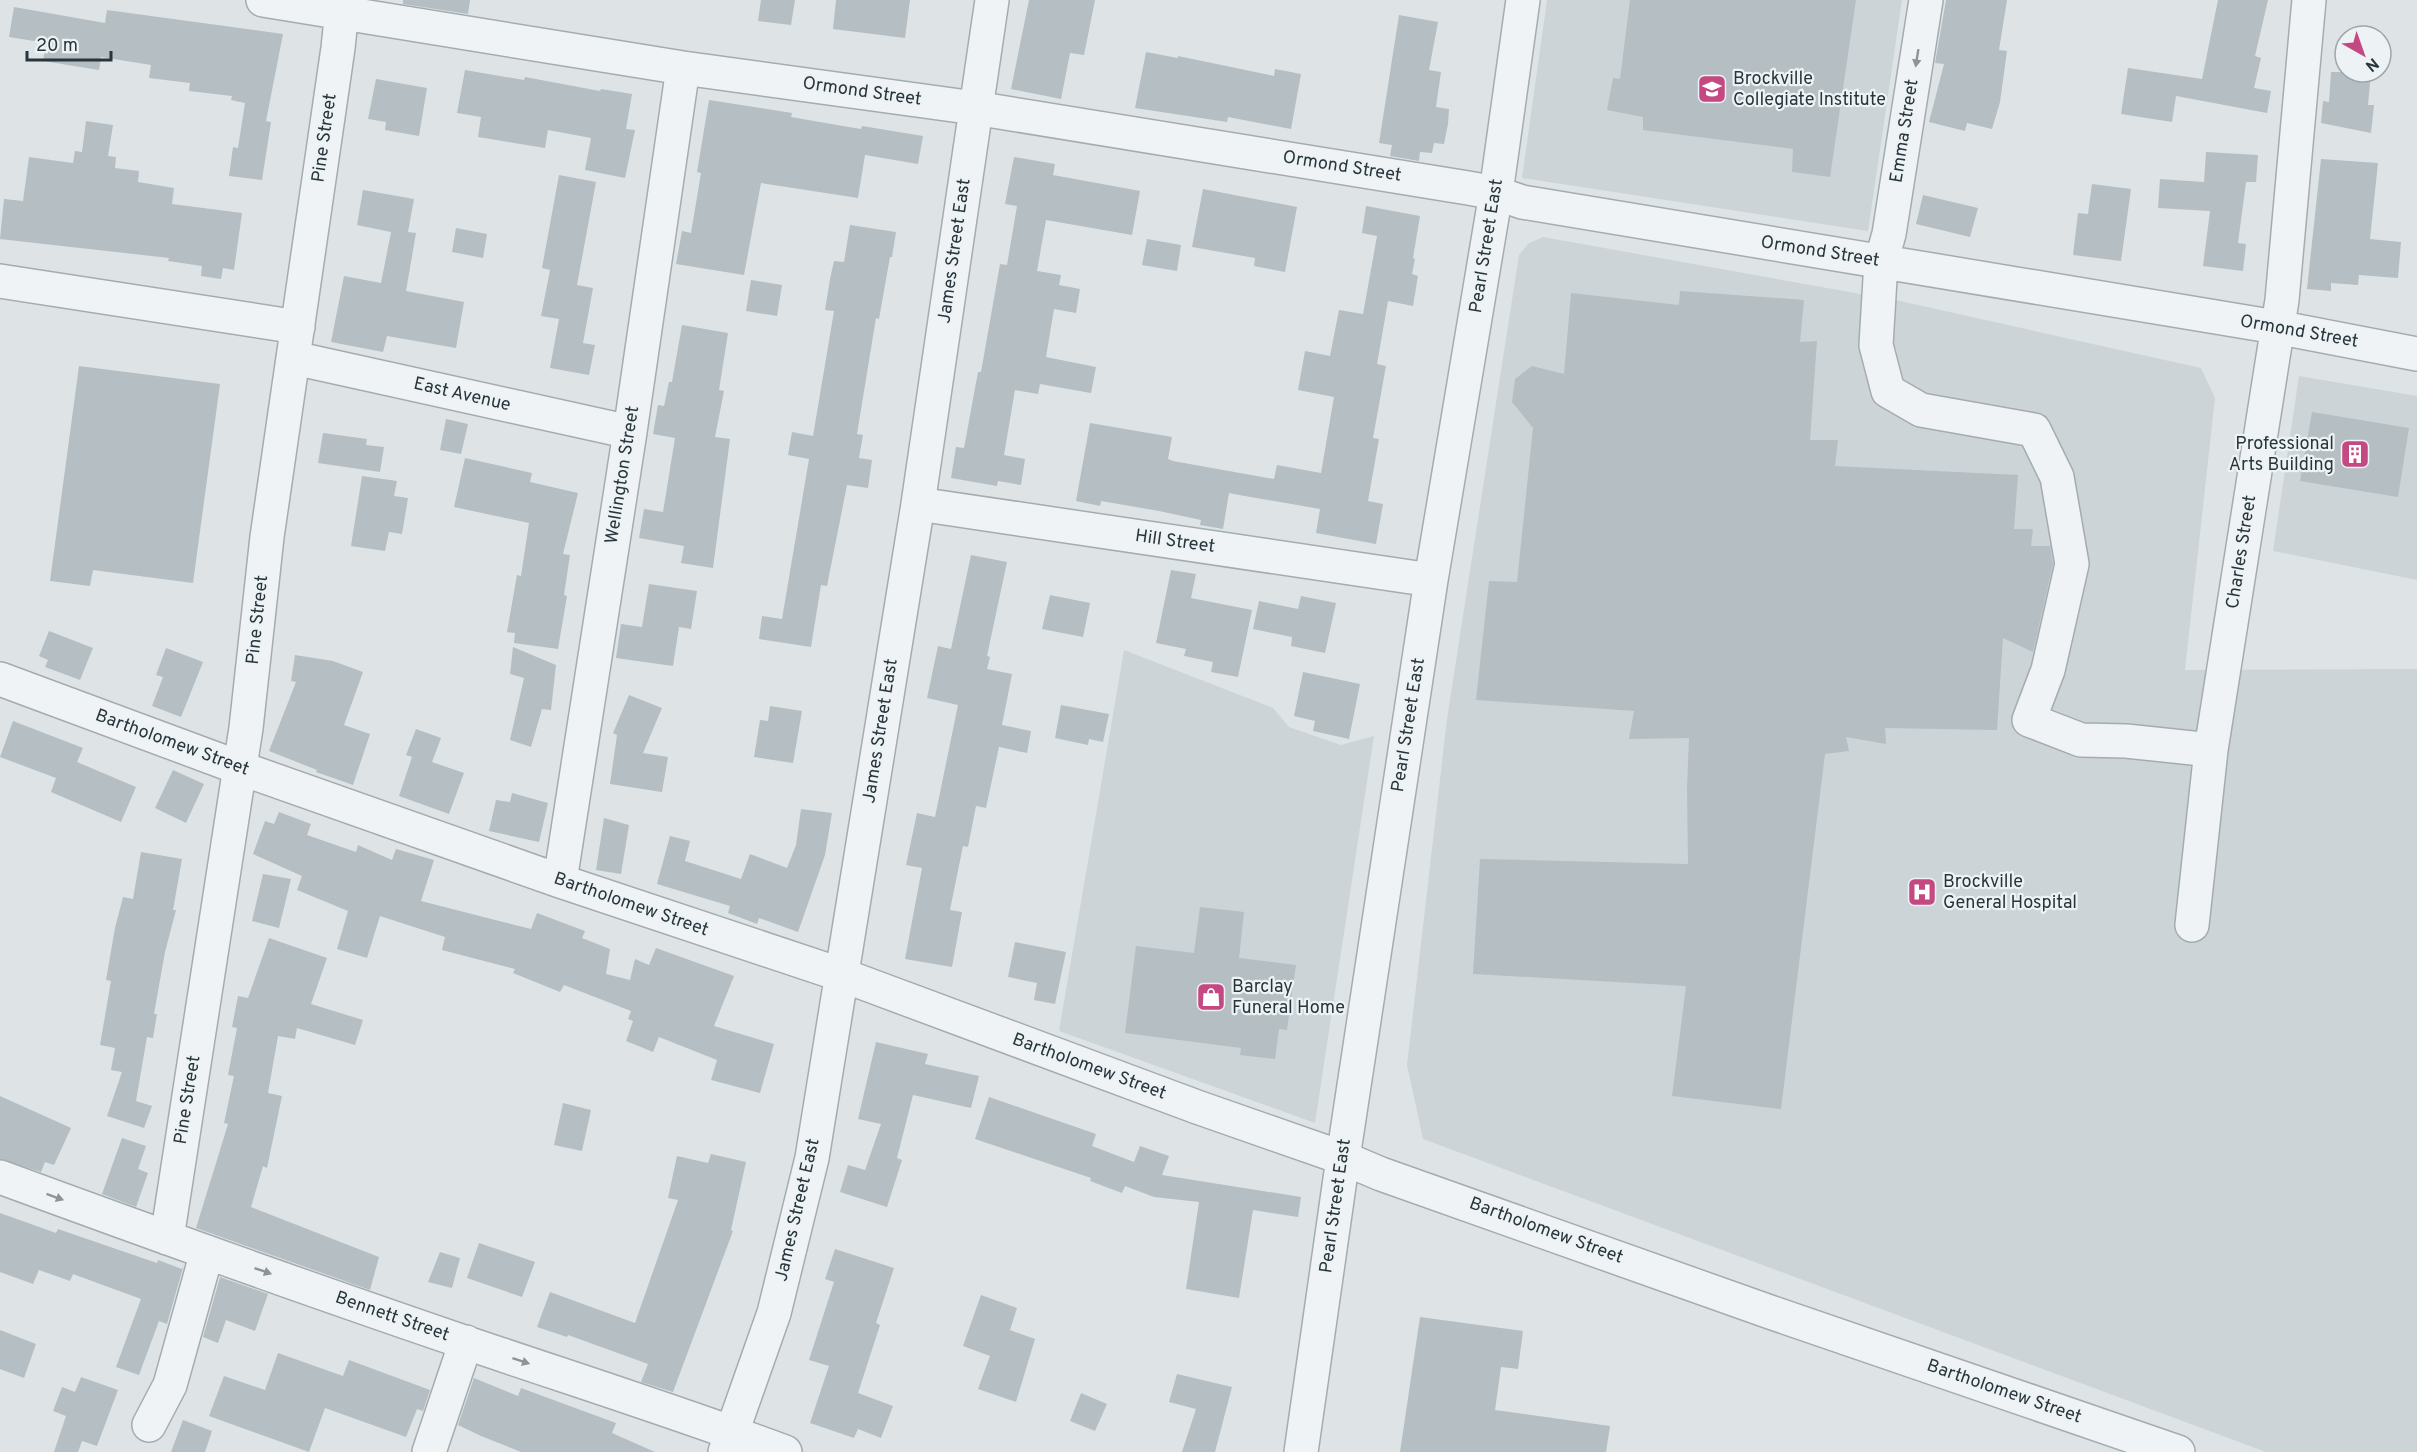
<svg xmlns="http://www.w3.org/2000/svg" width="2417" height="1452" viewBox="0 0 2417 1452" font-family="Overpass,sans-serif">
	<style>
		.built { fill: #ccd4d8 }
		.building { fill: #b5bec3 }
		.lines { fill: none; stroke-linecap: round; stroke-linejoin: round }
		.minor-casing { stroke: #a4acb0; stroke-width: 36 }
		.minor { stroke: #f0f3f5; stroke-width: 33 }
		.oneway { fill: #8c9498 }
		.labels { text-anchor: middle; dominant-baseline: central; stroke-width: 4.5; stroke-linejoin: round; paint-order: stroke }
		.poi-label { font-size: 18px; fill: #28353c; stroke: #edf2f4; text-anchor: start }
		.street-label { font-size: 18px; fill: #28353c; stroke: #edf2f4 }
	</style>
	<rect width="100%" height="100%" fill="#dee4e6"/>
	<!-- built -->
	<path class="built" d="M 1547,0 L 1902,0 L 1868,231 L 1522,178 Z
		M 1543,237 L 1900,301 L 2201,368 L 2215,398 L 2185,670 L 2417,669 L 2417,1452 L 2266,1452 L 1423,1139 L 1407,1065 L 1447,719 L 1519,255 L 1529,243 Z
		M 2299,376 L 2417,396 L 2417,580 L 2273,551 Z
		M 1124,650 L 1273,708 L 1289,727 L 1341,745 L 1374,736 L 1315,1123 L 1059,1031 Z"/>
	<!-- building -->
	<path class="building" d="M 403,0 L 470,0 L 468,14 L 403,4 Z
		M 761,0 L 795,0 L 791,25 L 758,21 Z
		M 836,0 L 910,0 L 905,38 L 833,29 Z
		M 1029,0 L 1095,0 L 1084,55 L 1070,53 L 1061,99 L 1011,89 Z
		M 1630,0 L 1856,0 L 1830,177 L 1792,172 L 1793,149 L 1643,130 L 1643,117 L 1607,110 L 1613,78 L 1620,79 Z
		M 1946,0 L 2007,0 L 1999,50 L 2007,51 L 2000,102 L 1992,129 L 1967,123 L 1965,131 L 1929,122 L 1944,64 L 1935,63 Z
		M 2218,0 L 2268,0 L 2255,56 L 2261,58 L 2254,88 L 2271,91 L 2267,113 L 2176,96 L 2172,122 L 2121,114 L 2128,68 L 2202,79 Z
		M 14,7 L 105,23 L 107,10 L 283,34 L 266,121 L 271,122 L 262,180 L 229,176 L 233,147 L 238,148 L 245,103 L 231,100 L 232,96 L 189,91 L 190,83 L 149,78 L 151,65 L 101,57 L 99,70 L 43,61 L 46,43 L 9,37 Z
		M 1399,15 L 1438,22 L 1429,70 L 1441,72 L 1436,107 L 1449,109 L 1448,124 L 1444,144 L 1434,143 L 1432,153 L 1420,152 L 1419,161 L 1390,156 L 1392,145 L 1379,143 Z
		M 1146,52 L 1178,58 L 1178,56 L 1274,76 L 1275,69 L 1301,74 L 1291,129 L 1228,117 L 1227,122 L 1135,108 Z
		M 465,70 L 524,80 L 525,77 L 600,91 L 601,89 L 632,94 L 626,129 L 635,130 L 625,178 L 585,170 L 591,138 L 548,130 L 545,148 L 478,137 L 481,117 L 457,113 Z
		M 2331,72 L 2371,72 L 2368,105 L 2374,105 L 2371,133 L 2321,123 L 2323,101 L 2329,102 Z
		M 376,79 L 427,88 L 419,136 L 385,130 L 386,122 L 368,119 Z
		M 709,100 L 792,113 L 791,117 L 837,125 L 861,129 L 862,126 L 923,136 L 918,164 L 865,155 L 858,198 L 761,183 L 744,275 L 676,264 L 682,231 L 691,233 L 701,173 L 697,172 Z
		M 86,121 L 113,125 L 108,156 L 116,157 L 115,168 L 139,171 L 138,182 L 174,188 L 172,204 L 242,213 L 234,270 L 223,268 L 221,279 L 201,276 L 202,266 L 168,261 L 169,258 L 0,239 L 4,199 L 23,201 L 29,157 L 73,163 L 75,151 L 82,152 Z
		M 2206,152 L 2258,155 L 2256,182 L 2246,182 L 2238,243 L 2246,244 L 2243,271 L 2203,266 L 2210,211 L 2158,208 L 2160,179 L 2204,182 Z
		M 1014,157 L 1055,164 L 1053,175 L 1140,191 L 1132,235 L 1046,220 L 1037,271 L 1061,275 L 1059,285 L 1080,289 L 1076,313 L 1054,309 L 1046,357 L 1096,367 L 1091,393 L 1040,384 L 1038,394 L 1015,390 L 1004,455 L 1025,459 L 1021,485 L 998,481 L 997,486 L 951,478 L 956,447 L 964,448 L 978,372 L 981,372 L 1000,264 L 1007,265 L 1017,206 L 1005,204 Z
		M 2321,159 L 2378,163 L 2370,239 L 2401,242 L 2398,278 L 2359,275 L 2358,285 L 2331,283 L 2331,291 L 2307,289 Z
		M 559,175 L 596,182 L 577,285 L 593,288 L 583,343 L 595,345 L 589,375 L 550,368 L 559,319 L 541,316 L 550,270 L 542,268 Z
		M 2092,184 L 2131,189 L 2121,261 L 2073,255 L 2078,213 L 2088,214 Z
		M 1203,189 L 1297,207 L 1285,272 L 1254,266 L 1255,258 L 1192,247 Z
		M 363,190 L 414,199 L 408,232 L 416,233 L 406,291 L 464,302 L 456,348 L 387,336 L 383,352 L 331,342 L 344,276 L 381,283 L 391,232 L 357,225 Z
		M 1923,195 L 1978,208 L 1970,237 L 1916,224 Z
		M 1366,206 L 1420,216 L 1413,258 L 1415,259 L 1412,274 L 1418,276 L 1413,306 L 1388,301 L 1377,364 L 1386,366 L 1373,438 L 1379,439 L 1368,501 L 1383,504 L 1376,544 L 1316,533 L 1320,509 L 1239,495 L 1229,493 L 1223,529 L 1200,525 L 1201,520 L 1159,511 L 1101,501 L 1100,506 L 1076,501 L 1090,423 L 1172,437 L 1168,459 L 1173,461 L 1274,479 L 1277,465 L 1321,473 L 1334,397 L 1298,390 L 1305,351 L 1330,356 L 1339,310 L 1363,314 L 1377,236 L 1362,233 Z
		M 850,225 L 896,232 L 892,257 L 890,257 L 879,319 L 876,318 L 857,434 L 863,435 L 859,458 L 872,460 L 868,488 L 847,485 L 827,586 L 821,585 L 811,647 L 759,639 L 762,616 L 782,619 L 809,459 L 788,455 L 792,432 L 813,436 L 834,311 L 825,310 L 830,279 L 834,261 L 844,262 Z
		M 456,228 L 487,234 L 483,258 L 452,252 Z
		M 1147,239 L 1181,245 L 1177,271 L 1142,265 Z
		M 751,280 L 782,285 L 777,316 L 746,311 Z
		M 1680,291 L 1804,300 L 1800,342 L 1817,341 L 1810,440 L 1838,440 L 1835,466 L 2018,475 L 2014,529 L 2033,529 L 2031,546 L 2050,546 L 2053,564 L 2033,652 L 2003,638 L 1997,730 L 1885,728 L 1886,744 L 1846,737 L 1849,751 L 1825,754 L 1781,1109 L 1672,1096 L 1686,986 L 1473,974 L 1480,859 L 1688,864 L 1687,787 L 1689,738 L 1629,739 L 1634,711 L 1476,700 L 1489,581 L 1517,582 L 1533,428 L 1512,402 L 1515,379 L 1532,366 L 1564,374 L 1571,293 L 1679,305 Z
		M 682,325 L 728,333 L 719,390 L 724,391 L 715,437 L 730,439 L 713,568 L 681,563 L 684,546 L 639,538 L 644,509 L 663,512 L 675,438 L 653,434 L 658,405 L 664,406 L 669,382 L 672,382 Z
		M 79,366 L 220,384 L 193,583 L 93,570 L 90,586 L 50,581 Z
		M 2312,412 L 2409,428 L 2398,497 L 2300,481 Z
		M 446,419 L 468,424 L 461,454 L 440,450 Z
		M 323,433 L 367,439 L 366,445 L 384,447 L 380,472 L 318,463 Z
		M 465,458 L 532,473 L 530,482 L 578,493 L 563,554 L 570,555 L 564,595 L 567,596 L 558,649 L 514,643 L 515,633 L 507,632 L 517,575 L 521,576 L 529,523 L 454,507 Z
		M 362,476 L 397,481 L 394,496 L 408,498 L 402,534 L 389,532 L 385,551 L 351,546 Z
		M 971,555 L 1007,562 L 987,656 L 990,657 L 987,669 L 1012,674 L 1002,725 L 1031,731 L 1027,753 L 999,747 L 986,808 L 976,806 L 968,847 L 963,846 L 950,910 L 962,912 L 952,967 L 905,959 L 922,868 L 906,865 L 917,813 L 935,817 L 958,705 L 927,698 L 938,646 L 951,649 Z
		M 1171,570 L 1196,574 L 1191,598 L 1252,610 L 1238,677 L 1211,672 L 1213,662 L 1184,656 L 1186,649 L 1156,643 Z
		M 649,584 L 697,591 L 691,629 L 679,627 L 673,666 L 616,658 L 621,624 L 642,627 Z
		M 1050,595 L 1090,603 L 1083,637 L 1042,629 Z
		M 1301,596 L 1336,603 L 1325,653 L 1291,646 L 1292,637 L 1253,629 L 1259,601 L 1298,609 Z
		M 49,631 L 93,648 L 80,680 L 45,667 L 48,660 L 39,656 Z
		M 513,647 L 556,665 L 551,710 L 542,709 L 531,747 L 510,740 L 524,678 L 510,674 Z
		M 166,648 L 203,662 L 181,717 L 152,706 L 163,677 L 156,675 Z
		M 295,655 L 333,661 L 363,672 L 344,725 L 370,734 L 353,785 L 316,772 L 317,770 L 269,751 L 296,682 L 291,681 Z
		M 1303,672 L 1360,684 L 1349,739 L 1313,731 L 1315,721 L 1294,716 Z
		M 629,695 L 662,708 L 643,753 L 668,757 L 662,792 L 610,784 L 617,735 L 613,733 Z
		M 1061,705 L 1109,714 L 1103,742 L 1089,739 L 1088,745 L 1055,738 Z
		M 770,706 L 802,711 L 793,763 L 754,757 L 760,720 L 768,721 Z
		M 13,721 L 83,748 L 77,762 L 136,787 L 121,822 L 51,792 L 56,778 L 0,757 Z
		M 416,729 L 441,738 L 432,762 L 464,773 L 449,814 L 399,796 L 412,757 L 406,755 Z
		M 173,770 L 204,784 L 186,823 L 155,808 Z
		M 512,793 L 548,803 L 539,842 L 489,831 L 496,800 L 510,802 Z
		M 801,809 L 832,813 L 825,855 L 798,932 L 759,918 L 757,924 L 728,913 L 730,906 L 657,884 L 670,836 L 690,841 L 685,861 L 741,879 L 750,854 L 787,868 L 796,845 Z
		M 279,812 L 311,824 L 307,835 L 356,852 L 358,845 L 392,860 L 396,849 L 434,860 L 421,901 L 531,929 L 537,913 L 585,931 L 582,938 L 610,949 L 606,974 L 630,980 L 635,959 L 649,965 L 656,948 L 734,976 L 714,1026 L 774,1044 L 760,1093 L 711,1080 L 717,1060 L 659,1037 L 653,1052 L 626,1041 L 633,1021 L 628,1019 L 631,1011 L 564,985 L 560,992 L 513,973 L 515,969 L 442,950 L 445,937 L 380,916 L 367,958 L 337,949 L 348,911 L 297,890 L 302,876 L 253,854 L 265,821 L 274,824 Z
		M 604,818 L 629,825 L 621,874 L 596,870 Z
		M 141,852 L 182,859 L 173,910 L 176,910 L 165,952 L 154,1014 L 157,1014 L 153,1038 L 147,1037 L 136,1101 L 152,1106 L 144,1128 L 107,1116 L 122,1072 L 111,1070 L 115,1048 L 100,1045 L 111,981 L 106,980 L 115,928 L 123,897 L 133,899 Z
		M 263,874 L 291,879 L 279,928 L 252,921 Z
		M 1200,907 L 1244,912 L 1239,958 L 1296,965 L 1287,1030 L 1279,1029 L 1275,1059 L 1240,1055 L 1241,1048 L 1125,1033 L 1136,946 L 1194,953 Z
		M 269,938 L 327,958 L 311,1004 L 363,1020 L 355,1045 L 297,1028 L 295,1039 L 278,1036 L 268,1093 L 282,1096 L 267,1168 L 263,1166 L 251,1207 L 379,1257 L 370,1290 L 196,1228 L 228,1124 L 224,1123 L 234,1076 L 228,1075 L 237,1028 L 232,1027 L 238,996 L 248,998 Z
		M 1015,942 L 1066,952 L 1055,1004 L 1034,1000 L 1037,983 L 1008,977 Z
		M 876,1042 L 928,1054 L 925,1064 L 979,1076 L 971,1108 L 913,1095 L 897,1158 L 902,1160 L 887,1207 L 840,1192 L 848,1165 L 865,1170 L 881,1124 L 858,1119 Z
		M 0,1096 L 71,1128 L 54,1165 L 45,1162 L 41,1172 L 0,1159 Z
		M 989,1097 L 1096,1134 L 1092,1146 L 1134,1162 L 1140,1146 L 1169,1156 L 1162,1175 L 1301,1197 L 1298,1217 L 1253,1210 L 1239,1298 L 1186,1289 L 1199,1202 L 1154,1197 L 1125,1186 L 1122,1193 L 1090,1181 L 1091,1178 L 975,1139 Z
		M 563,1103 L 591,1110 L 582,1151 L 554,1145 Z
		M 122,1138 L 146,1146 L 138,1169 L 148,1173 L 136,1207 L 102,1194 Z
		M 711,1154 L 746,1162 L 731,1230 L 733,1231 L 673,1392 L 641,1382 L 648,1364 L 568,1335 L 567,1337 L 537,1327 L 550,1292 L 635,1323 L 678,1200 L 668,1198 L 677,1156 L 708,1163 Z
		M 0,1213 L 56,1233 L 58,1229 L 157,1263 L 158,1260 L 182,1269 L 184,1264 L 167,1324 L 159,1321 L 139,1375 L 116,1367 L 141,1299 L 73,1274 L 70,1281 L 39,1270 L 33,1284 L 0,1272 Z
		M 479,1243 L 535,1262 L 522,1297 L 467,1278 Z
		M 835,1249 L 894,1268 L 876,1323 L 880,1325 L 858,1393 L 893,1406 L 881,1438 L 858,1429 L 854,1438 L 810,1423 L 829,1366 L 809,1360 L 834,1282 L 825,1279 Z
		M 440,1252 L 460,1258 L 452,1288 L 428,1282 Z
		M 220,1277 L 268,1294 L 255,1331 L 226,1320 L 218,1343 L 203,1337 Z
		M 981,1295 L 1017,1308 L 1010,1330 L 1035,1339 L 1016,1402 L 978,1389 L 990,1356 L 963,1346 Z
		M 1420,1317 L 1523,1331 L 1518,1369 L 1501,1367 L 1495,1410 L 1610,1426 L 1606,1452 L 1400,1452 Z
		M 0,1330 L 36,1344 L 24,1378 L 0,1369 Z
		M 278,1353 L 343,1376 L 349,1360 L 430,1390 L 423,1411 L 417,1409 L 406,1437 L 325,1408 L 309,1452 L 209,1416 L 224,1376 L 265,1390 Z
		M 1177,1374 L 1232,1387 L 1215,1452 L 1182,1452 L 1196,1409 L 1169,1402 Z
		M 81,1377 L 118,1390 L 97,1446 L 82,1441 L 78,1452 L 54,1452 L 66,1416 L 53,1411 L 62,1387 L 75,1392 Z
		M 474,1378 L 518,1396 L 521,1388 L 616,1423 L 612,1433 L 655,1452 L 521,1452 L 481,1436 L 458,1425 Z
		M 1081,1393 L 1107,1404 L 1095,1431 L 1070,1421 Z
		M 183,1420 L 212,1431 L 205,1452 L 171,1452 Z"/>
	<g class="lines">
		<!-- minor casing -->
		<g class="minor-casing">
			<path id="minor" d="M 263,0 L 683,68 L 975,108 L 1468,188 L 1496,193 L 1522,202 L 2276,327 L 2417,354
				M 1926,0 L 1889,234 L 1881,262 L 1876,345 L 1888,391 L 1921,410 L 2034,430 L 2057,477 L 2072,564 L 2048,670 L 2029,720 L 2081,740 L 2126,741 L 2211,750
				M 0,281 L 298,327
				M 294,358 L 630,432
				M 918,504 L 1431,580
				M 0,679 L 240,768 L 560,881 L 842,975 L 1197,1107 L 1343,1158 L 1381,1174 L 1770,1312 L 2178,1452
				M 560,881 L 630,432 L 683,68
				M 2192,925 L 2211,750 L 2282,300 L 2309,0
				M 0,1177 C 155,1234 311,1290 467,1343 C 573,1379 680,1413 785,1452
				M 167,1238 L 246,728 L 267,537 L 338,48 L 343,0
				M 149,1425 L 170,1385 L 207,1252
				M 429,1452 L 466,1342
				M 725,1452 L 774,1313 L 812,1158 L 918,504 L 992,0
				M 1301,1452 L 1343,1158 L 1431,580 L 1496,193 L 1523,0"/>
		</g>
		<!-- minor -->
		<use href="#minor" class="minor"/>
	</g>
	<!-- one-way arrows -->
	<defs><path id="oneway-solid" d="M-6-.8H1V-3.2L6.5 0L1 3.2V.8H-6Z" transform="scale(1.5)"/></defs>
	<g class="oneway">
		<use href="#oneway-solid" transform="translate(1917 58) rotate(99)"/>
		<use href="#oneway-solid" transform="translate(55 1197) rotate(20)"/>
		<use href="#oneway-solid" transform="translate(263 1271) rotate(19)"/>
		<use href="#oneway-solid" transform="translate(521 1361) rotate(18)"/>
	</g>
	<!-- icons -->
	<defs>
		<g id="school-square" transform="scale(1.5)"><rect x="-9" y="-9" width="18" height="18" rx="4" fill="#c44982" stroke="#edf2f4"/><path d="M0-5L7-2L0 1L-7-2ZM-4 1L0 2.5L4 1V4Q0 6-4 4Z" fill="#fff"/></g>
		<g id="building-square" transform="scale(1.5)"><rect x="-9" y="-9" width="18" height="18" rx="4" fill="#c44982" stroke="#edf2f4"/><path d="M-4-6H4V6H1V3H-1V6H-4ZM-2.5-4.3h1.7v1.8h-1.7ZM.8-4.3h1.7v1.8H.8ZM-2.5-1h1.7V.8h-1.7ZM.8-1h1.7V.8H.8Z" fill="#fff"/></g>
		<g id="hospital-square" transform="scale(1.5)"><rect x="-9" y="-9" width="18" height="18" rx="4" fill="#c44982" stroke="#edf2f4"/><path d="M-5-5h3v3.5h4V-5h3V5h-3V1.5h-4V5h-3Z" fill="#fff"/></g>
		<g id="shop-square" transform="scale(1.5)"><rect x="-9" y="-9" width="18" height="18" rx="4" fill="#c44982" stroke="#edf2f4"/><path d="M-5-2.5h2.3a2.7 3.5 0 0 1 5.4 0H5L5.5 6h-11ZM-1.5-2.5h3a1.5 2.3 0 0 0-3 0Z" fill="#fff"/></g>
	</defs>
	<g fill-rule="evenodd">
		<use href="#school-square" x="1712" y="89"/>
		<use href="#building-square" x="2355" y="454"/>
		<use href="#hospital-square" x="1922" y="892"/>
		<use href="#shop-square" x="1211" y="997"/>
	</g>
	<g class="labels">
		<!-- poi labels -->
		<g class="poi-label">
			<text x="1733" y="79">Brockville<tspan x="1733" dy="21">Collegiate Institute</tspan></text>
			<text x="2334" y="444" text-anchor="end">Professional<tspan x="2334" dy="21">Arts Building</tspan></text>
			<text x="1943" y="882">Brockville<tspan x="1943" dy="21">General Hospital</tspan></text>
			<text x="1232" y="987">Barclay<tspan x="1232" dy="21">Funeral Home</tspan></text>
		</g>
		<!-- street labels -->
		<g class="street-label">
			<text transform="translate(862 92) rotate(8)">Ormond Street</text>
			<text transform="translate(1905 131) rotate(-81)">Emma Street</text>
			<text transform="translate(325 138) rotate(-82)">Pine Street</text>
			<text transform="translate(1342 167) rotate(9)">Ormond Street</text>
			<text transform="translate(1487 246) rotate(-81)">Pearl Street East</text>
			<text transform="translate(955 251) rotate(-82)">James Street East</text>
			<text transform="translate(1820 252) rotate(9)">Ormond Street</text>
			<text transform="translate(2299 332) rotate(10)">Ormond Street</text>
			<text transform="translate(462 395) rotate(13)">East Avenue</text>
			<text transform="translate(623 475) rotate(-81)">Wellington Street</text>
			<text transform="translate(1175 542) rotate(8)">Hill Street</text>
			<text transform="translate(2242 552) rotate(-81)">Charles Street</text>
			<text transform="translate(258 620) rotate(-84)">Pine Street</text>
			<text transform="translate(1409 725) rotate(-81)">Pearl Street East</text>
			<text transform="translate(881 731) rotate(-81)">James Street East</text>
			<text transform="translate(172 743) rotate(20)">Bartholomew Street</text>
			<text transform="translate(631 905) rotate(19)">Bartholomew Street</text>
			<text transform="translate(1089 1067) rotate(20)">Bartholomew Street</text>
			<text transform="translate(188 1100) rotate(-81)">Pine Street</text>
			<text transform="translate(1336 1206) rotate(-82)">Pearl Street East</text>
			<text transform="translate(798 1210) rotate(-77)">James Street East</text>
			<text transform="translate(1546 1231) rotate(20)">Bartholomew Street</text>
			<text transform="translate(392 1317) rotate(19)">Bennett Street</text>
			<text transform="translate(2004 1392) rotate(19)">Bartholomew Street</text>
		</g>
	</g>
	<!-- north arrow -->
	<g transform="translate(2363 54) rotate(140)"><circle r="28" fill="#edf2f4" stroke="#9ea6aa" stroke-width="1.5"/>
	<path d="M0-4.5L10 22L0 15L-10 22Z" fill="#c44982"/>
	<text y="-9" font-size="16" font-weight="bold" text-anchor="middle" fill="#28353c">N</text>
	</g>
	<!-- scale -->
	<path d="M27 51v9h84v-9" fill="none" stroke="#28353c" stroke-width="3"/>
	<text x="36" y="51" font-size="18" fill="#28353c" stroke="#edf2f4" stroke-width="4.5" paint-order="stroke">20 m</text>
</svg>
